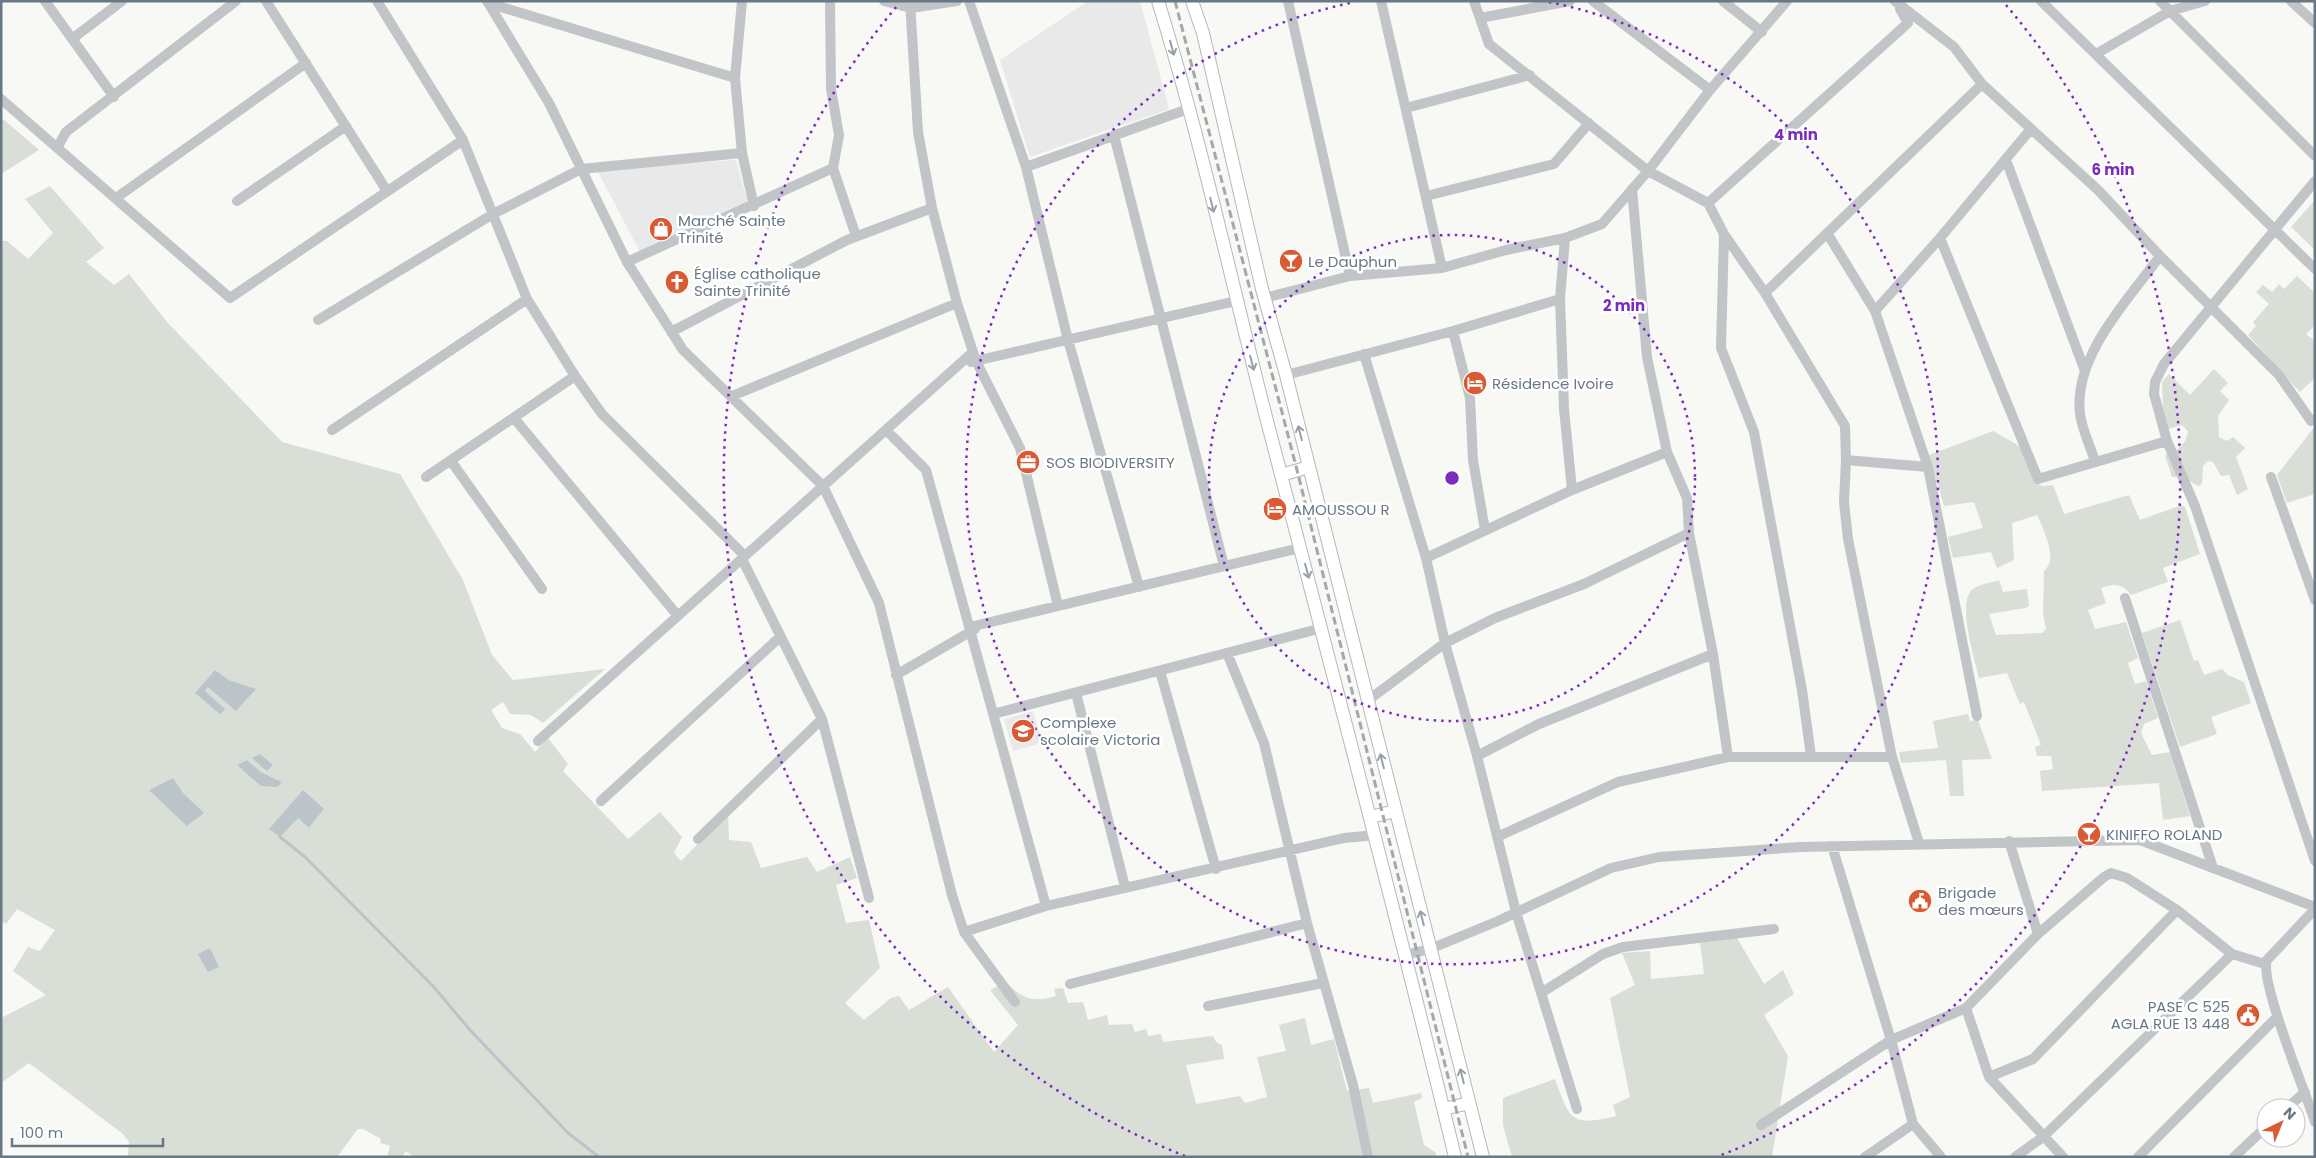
<svg xmlns="http://www.w3.org/2000/svg" width="2316" height="1158" viewBox="0 0 2316 1158" font-family="Poppins,sans-serif">
	<style>
		.built { fill: #e8e9e8 }
		.green { fill: #d9ded6; fill-rule: evenodd }
		.water { fill: #bac4c9 }
		.lines { fill: none; stroke-linecap: round; stroke-linejoin: round }
		.stream { stroke: #bac4c9; stroke-width: 3 }
		.major-casing { stroke: #b4b9bc; stroke-width: 14 }
		.minor { stroke: #c1c5c8; stroke-width: 10 }
		.major { stroke: #fff; stroke-width: 12 }
		.rail { stroke: #a2a9ad; stroke-width: 3; stroke-dasharray: 8 4; stroke-linecap: butt }
		.oneway { stroke: #95a0a9 }
		.ring { fill: none; stroke: #7b2cbf; stroke-width: 2.5; stroke-dasharray: 2.5 5 }
		.labels { text-anchor: middle; dominant-baseline: central; stroke-width: 5; stroke-linejoin: round; paint-order: stroke }
		.poi-label { font-size: 15px; fill: #687884; stroke: #fff; text-anchor: start }
		.centre { fill: #7b2cbf; stroke: #fff; stroke-width: 2.5 }
		.ring-label { font-size: 15px; text-anchor: middle; font-weight: bold; fill: #7b2cbf; stroke: #fff; stroke-width: 5; stroke-linejoin: round; paint-order: stroke }
	</style>
	<rect width="100%" height="100%" fill="#f8f8f5"/>
	<!-- built -->
	<path class="built" d="M 1088,1 L 1140,1 L 1169,109 L 1030,157 L 1000,60 Z
		M 736,160 L 748,203 L 641,254 L 597,170 Z
		M 1033,711 L 1042,743 L 1013,751 L 1004,719 Z"/>
	<!-- green -->
	<path class="green" d="M 3,119 L 39,150 L 1,174 L 1,121 Z
		M 50,186 L 104,248 L 86,262 L 114,285 L 129,274 L 167,322 L 282,442 L 400,474 L 463,580 L 492,655 L 513,680 L 605,669 L 543,723 L 531,715 L 510,714 L 503,702 L 491,710 L 502,728 L 520,734 L 535,752 L 548,738 L 568,764 L 563,771 L 628,839 L 660,812 L 682,837 L 674,853 L 681,861 L 728,813 L 729,840 L 751,842 L 761,868 L 807,857 L 817,872 L 850,857 L 857,878 L 836,885 L 846,923 L 869,920 L 880,968 L 845,1003 L 864,1020 L 891,998 L 899,996 L 909,1010 L 948,987 L 994,1052 L 1018,1025 L 990,990 L 1006,982 C 1022,999 1033,1003 1056,996 L 1054,989 L 1063,988 L 1068,1003 L 1083,1002 L 1088,1020 L 1107,1015 L 1109,1025 L 1132,1024 L 1135,1032 L 1146,1029 L 1148,1036 L 1161,1034 L 1163,1042 L 1213,1036 L 1216,1042 L 1222,1045 L 1224,1059 L 1186,1065 L 1196,1104 L 1240,1096 L 1245,1103 L 1267,1097 L 1257,1057 L 1286,1051 L 1279,1025 L 1305,1018 L 1311,1045 L 1334,1039 L 1347,1091 L 1369,1088 L 1373,1103 L 1421,1093 L 1422,1098 L 1414,1102 L 1424,1145 L 1435,1152 L 1437,1157 L 414,1157 L 406,1151 L 402,1157 L 387,1157 L 390,1146 L 380,1143 L 381,1139 L 363,1129 L 358,1129 L 337,1157 L 128,1157 L 129,1142 L 123,1134 L 29,1063 L 1,1083 L 1,1018 L 46,995 L 13,971 L 28,947 L 40,951 L 55,930 L 17,909 L 6,924 L 1,921 L 1,241 L 7,241 L 28,259 L 53,233 L 25,199 ZM 215,670 L 229,680 L 255,689 L 208,687 L 205,691 ZM 247,760 L 261,772 L 281,781 L 238,765 ZM 173,778 L 184,794 L 149,790 ZM 324,809 L 309,828 L 298,818 Z
		M 2315,200 L 2315,250 L 2291,227 Z
		M 2297,276 L 2315,293 L 2315,325 L 2306,334 L 2315,341 L 2315,378 L 2300,392 L 2248,335 L 2256,326 L 2253,322 L 2269,304 L 2256,292 L 2263,285 L 2272,292 L 2279,284 L 2284,289 Z
		M 2214,369 L 2228,383 L 2220,391 L 2229,400 L 2218,416 L 2219,437 L 2227,441 L 2233,437 L 2245,448 L 2236,457 L 2248,489 L 2237,495 L 2229,475 L 2221,476 L 2213,462 L 2208,461 L 2203,466 L 2202,484 L 2198,486 L 2182,476 L 2172,477 L 2165,455 C 2177,450 2186,446 2188,431 L 2182,425 L 2167,429 L 2164,428 L 2162,382 L 2169,374 L 2190,395 Z
		M 2315,426 L 2315,494 L 2287,503 L 2277,475 Z
		M 1993,431 L 2016,444 L 2022,450 L 2034,483 L 2043,486 L 2053,485 L 2064,514 L 2129,495 L 2140,520 L 2182,505 L 2185,507 L 2200,554 L 2163,568 L 2168,582 L 2131,595 C 2122,584 2115,583 2101,588 L 2106,603 L 2088,610 L 2095,629 L 2126,622 L 2138,658 L 2128,663 L 2135,684 L 2146,681 L 2158,718 L 2144,724 L 2141,733 L 2152,755 L 2170,752 L 2190,816 L 2163,820 L 2159,783 L 2042,791 L 2040,771 L 2053,769 L 2051,756 L 2037,756 L 2035,747 L 2041,745 L 2024,702 L 2020,704 L 2007,673 L 1979,678 C 1975,660 1956,601 1973,589 C 1979,584 1991,583 1999,580 L 2003,592 L 2027,589 L 2029,606 L 2025,608 L 1989,614 L 1996,635 L 2042,633 L 2046,629 L 2043,614 L 2044,571 C 2059,559 2043,529 2037,515 L 2012,523 L 2014,560 L 1997,568 L 1991,552 L 1953,558 L 1948,537 L 1983,528 L 1974,502 L 1944,506 L 1929,455 Z
		M 2180,620 L 2194,661 L 2198,660 L 2204,675 L 2222,669 L 2228,675 L 2244,682 L 2251,703 L 2211,717 L 2217,734 L 2180,747 L 2142,633 Z
		M 1968,714 L 1970,721 L 1978,720 L 1992,759 L 1962,760 L 1964,796 L 1950,796 L 1946,760 L 1901,763 L 1899,752 L 1938,748 L 1933,721 Z
		M 1737,938 L 1764,984 L 1783,970 L 1794,994 L 1764,1015 L 1788,1056 L 1772,1157 L 1512,1157 L 1503,1125 L 1503,1098 L 1555,1079 C 1570,1120 1570,1127 1616,1116 L 1613,1105 L 1630,1097 L 1610,998 L 1635,985 L 1622,953 L 1650,951 L 1651,979 L 1704,974 L 1700,943 Z"/>
	<!-- water -->
	<path class="water" d="M 215,670 L 229,680 L 256,689 L 236,711 L 208,687 L 205,691 L 225,709 L 220,714 L 195,693 Z
		M 260,754 L 273,765 L 267,771 L 252,758 Z
		M 247,760 L 261,772 L 282,782 L 277,787 L 261,786 L 237,765 Z
		M 173,778 L 184,794 L 204,813 L 187,826 L 149,790 Z
		M 303,790 L 324,809 L 309,828 L 298,818 L 280,837 L 269,829 Z
		M 210,948 L 219,967 L 208,972 L 198,954 Z"/>
	<g class="lines">
		<!-- stream -->
		<path class="stream" d="M 280,837 L 305,857 L 433,986 L 470,1030 L 568,1133 L 599,1157"/>
		<!-- major casing -->
		<g class="major-casing">
			<path id="major" d="M 1158,1 C 1200,136 1230,276 1265,413 C 1329,661 1395,908 1455,1157
				M 1192,1 L 1203,33 L 1262,289 L 1286,375 L 1483,1157
				M 1281,475 L 1309,467
				M 1371,817 L 1395,811
				M 1444,1109 L 1469,1103"/>
		</g>
		<!-- minor -->
		<path class="minor" d="M 45,1 L 114,97
			M 266,1 L 387,191
			M 377,1 L 463,140 L 527,299 L 575,376 L 602,414 L 745,556
			M 487,1 L 549,103 L 627,262 L 683,350 L 823,486 L 879,603 L 952,895 L 964,932 L 1046,906 L 1344,838 L 1376,835
			M 742,1 L 735,78 L 742,153 L 754,206
			M 830,1 L 831,89 L 839,135 L 833,168 L 856,236
			M 884,1 L 911,8 L 957,1
			M 910,1 L 918,132 L 932,208 L 957,303 L 976,361 L 1020,448 L 1058,606
			M 969,1 L 1026,167 L 1068,340 L 1139,587
			M 1288,1 L 1350,276
			M 1381,1 L 1442,268
			M 1474,1 L 1489,44 L 1648,171 L 1708,203 L 1724,234 L 1765,293 L 1845,426 L 1846,460 L 1844,502 L 1848,539 L 1892,757 L 1919,843
			M 1593,1 L 1710,90
			M 1723,1 L 1762,32
			M 1895,1 L 1954,47 L 1982,84 L 2098,190 L 2160,256 L 2279,375 L 2311,421 L 2315,419
			M 2041,1 L 2315,269
			M 2160,1 L 2315,156
			M 2291,1 L 2315,23
			M 488,3 L 735,78
			M 1480,18 L 1570,1
			M 72,39 L 122,1
			M 2096,54 L 2170,11 L 2205,1
			M 1,99 L 230,298 L 463,140
			M 1406,108 L 1530,75
			M 1114,135 L 1224,566
			M 57,148 L 66,132 L 236,1
			M 2006,160 L 2085,371
			M 1026,167 L 1188,109
			M 2315,181 L 2164,364 L 2155,382 L 2154,394 L 2167,441 L 2195,506 L 2315,861
			M 1632,189 L 1647,357 L 1667,452 L 1687,498 L 1689,533 L 1713,654 L 1728,757
			M 1426,196 L 1554,164 L 1589,123
			M 116,198 L 306,63
			M 237,201 L 346,126
			M 1708,203 L 1908,23 L 1900,9
			M 1827,233 L 1875,311 L 1928,467 L 1977,716
			M 1724,234 L 1721,348 L 1754,432 L 1802,690 L 1811,756
			M 1565,238 L 1560,299 L 1564,409 L 1572,490
			M 1940,238 L 2038,479 L 2167,441
			M 627,262 L 833,168
			M 1765,293 L 1982,84
			M 1265,298 L 1350,276 L 1442,268 L 1506,250 L 1565,238 L 1602,224 L 1648,171 L 1710,90 L 1787,1
			M 1875,311 L 1940,238 L 2030,130
			M 318,320 L 493,214 L 581,169 L 742,153
			M 1453,331 L 1470,398 L 1473,460 L 1485,530
			M 671,332 L 847,240 L 932,208
			M 1364,354 L 1426,558 L 1445,643 L 1477,756 L 1516,912 L 1577,1109
			M 971,362 L 1236,301
			M 1286,375 L 1453,331 L 1560,299
			M 732,396 L 957,303
			M 514,418 L 678,616
			M 332,430 L 527,299
			M 886,430 L 926,470 L 1046,906
			M 1846,460 L 1928,467
			M 451,461 L 542,589
			M 2095,462 C 2091,447 2082,430 2080,414 C 2073,356 2128,300 2160,256
			M 426,477 L 575,376
			M 2271,477 L 2315,600
			M 1426,558 L 1572,490 L 1667,452
			M 742,559 L 822,719 L 869,898
			M 2125,598 L 2213,868
			M 970,627 L 1300,548
			M 1227,653 L 1264,743 L 1307,923 L 1353,1085 L 1368,1157
			M 1160,671 L 1216,869
			M 896,675 L 975,629
			M 1076,693 L 1125,887
			M 1367,701 L 1445,643 L 1495,618 L 1584,584 L 1689,533
			M 993,714 L 1322,628
			M 538,741 L 973,352
			M 1477,756 L 1539,724 L 1713,654
			M 601,801 L 780,637
			M 1497,837 L 1618,782 L 1728,757 L 1892,757
			M 698,839 L 822,719
			M 2009,841 L 2038,934
			M 1832,846 L 1891,1040 L 1913,1124 L 1941,1157
			M 2315,909 L 2267,960 C 2259,981 2306,1093 2315,1122
			M 964,932 L 1015,1002
			M 1405,955 L 1430,949 L 1498,921 L 1611,868 L 1659,857 L 1800,847 L 2140,840 L 2315,907
			M 1070,984 L 1307,923
			M 1541,993 L 1603,954 L 1623,947 L 1774,929
			M 1208,1006 L 1323,983
			M 1966,1008 L 1989,1077 L 2063,1157
			M 1989,1077 L 2033,1059 L 2177,910
			M 2287,1108 L 2305,1092
			M 1761,1125 L 1891,1040 L 1966,1008 L 2038,934 L 2104,877 L 2111,873 L 2127,878 L 2177,910 L 2232,954 L 2265,964
			M 1865,1157 L 1913,1124
			M 2015,1157 L 2043,1137 L 2232,954
			M 2138,1157 L 2277,1017
			M 2234,1157 L 2266,1127"/>
		<!-- major -->
		<use href="#major" class="major"/>
		<!-- rail -->
		<path class="rail" d="M 1175,1 L 1297,470 L 1468,1157"/>
	</g>
	<!-- one-way arrows -->
	<defs><path id="oneway-shaft" d="M-6 0H5M1.5-3L5.5 0L1.5 3" fill="none" stroke-width="1.6" stroke-linecap="round" stroke-linejoin="round" transform="scale(1.25)"/></defs>
	<g class="oneway">
		<use href="#oneway-shaft" transform="translate(1172 48) rotate(75)"/>
		<use href="#oneway-shaft" transform="translate(1212 205) rotate(76)"/>
		<use href="#oneway-shaft" transform="translate(1252 363) rotate(75)"/>
		<use href="#oneway-shaft" transform="translate(1300 433) rotate(-104)"/>
		<use href="#oneway-shaft" transform="translate(1307 571) rotate(75)"/>
		<use href="#oneway-shaft" transform="translate(1382 761) rotate(-104)"/>
		<use href="#oneway-shaft" transform="translate(1422 918) rotate(-104)"/>
		<use href="#oneway-shaft" transform="translate(1462 1076) rotate(-104)"/>
	</g>
	<!-- distance rings -->
	<g class="ring">
		<circle cx="1452" cy="478" r="243"/>
		<path d="M1549 2A486 486 0 1 1 1355 2"/>
		<path d="M1185 1156A729 729 0 0 1 898 5M2006 5A729 729 0 0 1 1719 1156"/>
	</g>
	<!-- icons -->
	<defs>
		<g id="shop-disc" transform="scale(1.25)"><circle r="9.5" fill="#da5a33" stroke="#fff"/><path d="M-5-2.5h2.3a2.7 3.5 0 0 1 5.4 0H5L5.5 6h-11ZM-1.5-2.5h3a1.5 2.3 0 0 0-3 0Z" fill="#fff"/></g>
		<g id="bar-disc" transform="scale(1.25)"><circle r="9.5" fill="#da5a33" stroke="#fff"/><path d="M-6-5H6L.8 .8V4.5H3.5V6h-7V4.5H-.8V.8Z" fill="#fff"/></g>
		<g id="church-disc" transform="scale(1.25)"><circle r="9.5" fill="#da5a33" stroke="#fff"/><path d="M-1.2-6h2.4v3.5h3.3v2.4h-3.3V6h-2.4V-.1h-3.3v-2.4h3.3Z" fill="#fff"/></g>
		<g id="hotel-disc" transform="scale(1.25)"><circle r="9.5" fill="#da5a33" stroke="#fff"/><path d="M-6-4.5h1.5V1H6V5H4.5V3h-9V5H-6ZM-4 0a1.8 1.8 0 1 1 3.6 0ZM.5 0V-2.5h3Q6-2.5 6 0Z" fill="#fff"/></g>
		<g id="office-disc" transform="scale(1.25)"><circle r="9.5" fill="#da5a33" stroke="#fff"/><path d="M-6-3h4V-5.5h4V-3h4V5H-6ZM-1-4.5V-3h2v-1.5ZM-6 0V1H6V0Z" fill="#fff"/></g>
		<g id="school-disc" transform="scale(1.25)"><circle r="9.5" fill="#da5a33" stroke="#fff"/><path d="M0-5L7-2L0 1L-7-2ZM-4 1L0 2.5L4 1V4Q0 6-4 4Z" fill="#fff"/></g>
		<g id="civic-disc" transform="scale(1.25)"><circle r="9.5" fill="#da5a33" stroke="#fff"/><path d="M-.6-6.5H3V-4.5H.6V-3L4-1V1h2V6H-6V1h2V-1L-.6-3ZM-1.2 2.5V6h2.4V2.5Z" fill="#fff"/></g>
	</defs>
	<g fill-rule="evenodd">
		<use href="#shop-disc" x="661" y="229"/>
		<use href="#bar-disc" x="1291" y="261"/>
		<use href="#church-disc" x="677" y="282"/>
		<use href="#hotel-disc" x="1475" y="383"/>
		<use href="#office-disc" x="1028" y="462"/>
		<use href="#hotel-disc" x="1275" y="509"/>
		<use href="#school-disc" x="1023" y="731"/>
		<use href="#bar-disc" x="2089" y="834"/>
		<use href="#civic-disc" x="1920" y="901"/>
		<use href="#civic-disc" x="2248" y="1015"/>
	</g>
	<g class="labels">
		<!-- poi labels -->
		<g class="poi-label">
			<text x="678" y="220">Marché Sainte<tspan x="678" dy="17">Trinité</tspan></text>
			<text x="1308" y="261">Le Dauphun</text>
			<text x="694" y="273">Église catholique<tspan x="694" dy="17">Sainte Trinité</tspan></text>
			<text x="1492" y="383">Résidence Ivoire</text>
			<text x="1046" y="462">SOS BIODIVERSITY</text>
			<text x="1292" y="509">AMOUSSOU R</text>
			<text x="1040" y="722">Complexe<tspan x="1040" dy="17">scolaire Victoria</tspan></text>
			<text x="2106" y="834">KINIFFO ROLAND</text>
			<text x="1938" y="892">Brigade<tspan x="1938" dy="17">des mœurs</tspan></text>
			<text x="2230" y="1006" text-anchor="end">PASE C 525<tspan x="2230" dy="17">AGLA RUE 13 448</tspan></text>
		</g>
	</g>
	<circle cx="1452" cy="478" r="8" class="centre"/>
	<g class="ring-label">
		<text x="1796" y="140">4 min</text>
		<text x="2113" y="175">6 min</text>
		<text x="1624" y="311">2 min</text>
	</g>
	<!-- border -->
	<rect width="2316" height="1158" fill="none" stroke="#687884" stroke-width="5"/>
	<!-- north arrow -->
	<g transform="translate(2281 1123) rotate(43)"><circle r="24" fill="#ffffff" stroke="#c3c9ce"/>
	<path d="M0-4L9 19L0 12L-9 19Z" fill="#da5a33"/>
	<text y="-8" font-size="14" font-weight="bold" text-anchor="middle" fill="#687884">N</text>
	</g>
	<!-- scale -->
	<path d="M12 1138v8h151v-8" fill="none" stroke="#687884" stroke-width="2.5"/>
	<text x="20" y="1138" font-size="15" fill="#687884" stroke="#ffffff" stroke-width="4" paint-order="stroke">100 m</text>
</svg>
